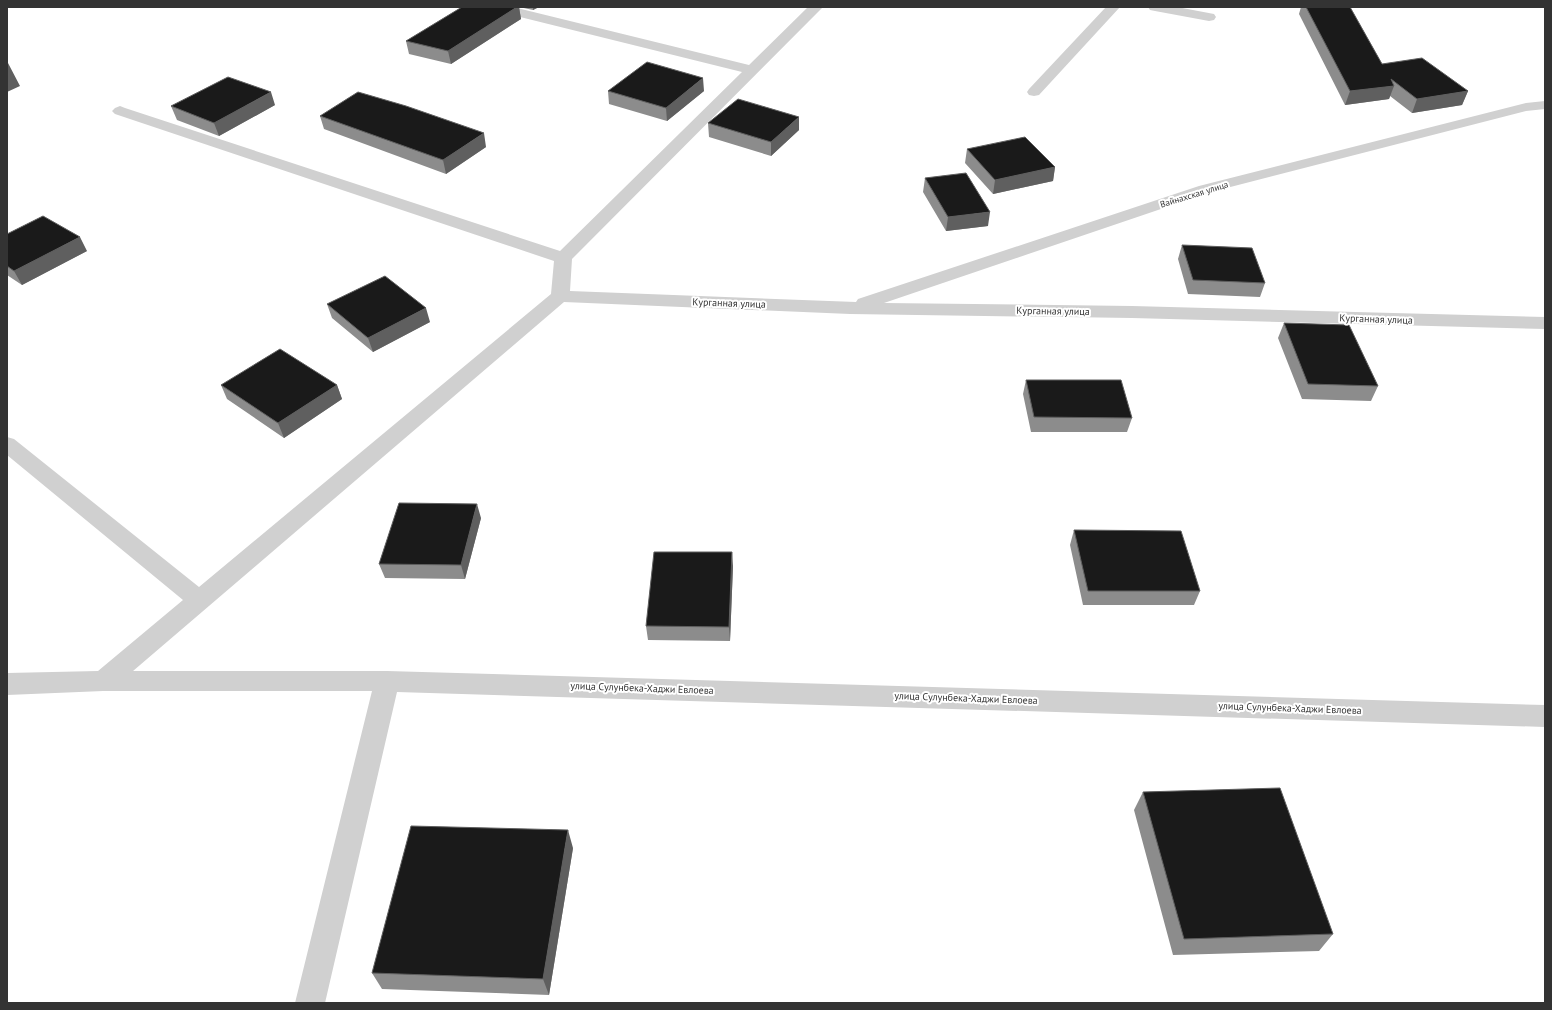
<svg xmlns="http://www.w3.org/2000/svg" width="1552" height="1010" viewBox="0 0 1552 1010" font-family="'PT Sans',sans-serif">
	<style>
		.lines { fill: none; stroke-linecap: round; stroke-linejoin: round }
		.minor { fill: #d0d0d0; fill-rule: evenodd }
		.wall { fill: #8c8c8c }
		.shaded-wall { fill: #5f5f5f }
		.building { fill: #1a1a1a; stroke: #5f5f5f }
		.labels { text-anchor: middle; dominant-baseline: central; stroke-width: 4; stroke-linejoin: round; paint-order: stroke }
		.far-street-label { font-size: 9px; fill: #333; stroke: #fff }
		.street-label { font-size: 10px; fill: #333; stroke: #fff }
	</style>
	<rect width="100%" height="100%" fill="#fff"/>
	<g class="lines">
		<!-- minor -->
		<path class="minor" d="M 490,7 L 513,7 L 749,65 L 808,7 L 823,7 L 572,259 L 570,291 L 856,302 L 858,299 L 1199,186 L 1526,103 L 1545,101 L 1545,109 L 1526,111 L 1211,192 L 884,303 L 1132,306 L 1545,317 L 1545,329 L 1132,318 L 850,314 L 564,302 L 133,671 L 387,671 L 1545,705 L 1545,727 L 397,692 L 325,1003 L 295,1003 L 372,691 L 103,691 L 7,695 L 7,673 L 98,671 L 183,600 L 7,455 L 7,437 L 14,439 L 199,587 L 551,294 L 554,261 L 115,114 L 112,111 L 115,108 L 120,106 L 125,108 L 560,251 L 742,72 L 492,10 Z
			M 1106,7 L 1120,7 L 1039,95 L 1034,96 L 1029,95 L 1027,92 L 1029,89 Z
			M 1148,7 L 1177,7 L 1214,14 L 1216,17 L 1214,20 L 1209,21 L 1155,11 L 1150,10 Z"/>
	</g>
	<!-- wall -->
	<path class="wall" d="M 462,7 L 519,7 L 521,19 L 451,64 L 409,54 L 406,41 Z
		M 519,7 L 539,7 L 533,10 Z
		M 1301,7 L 1350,7 L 1382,64 L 1468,91 L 1462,105 L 1412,113 L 1390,96 L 1389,99 L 1345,105 L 1299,14 Z
		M 608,91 L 704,91 L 667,121 L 609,104 Z
		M 275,105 L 219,136 L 177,120 L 171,106 Z
		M 320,116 L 486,147 L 446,174 L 324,129 Z
		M 708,123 L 799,130 L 771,156 L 709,137 Z
		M 967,149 L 1055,167 L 1053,181 L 993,194 L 965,163 Z
		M 925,178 L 988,226 L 946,231 L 923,192 Z
		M 7,234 L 87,251 L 22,285 L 7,275 Z
		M 1182,245 L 1265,283 L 1260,297 L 1188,294 L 1178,259 Z
		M 327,304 L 430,322 L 373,352 L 332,318 Z
		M 1284,323 L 1378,386 L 1371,401 L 1302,399 L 1278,338 Z
		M 1026,380 L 1132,418 L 1127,432 L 1031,432 L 1023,394 Z
		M 221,385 L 337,385 L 342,399 L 284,438 L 227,399 Z
		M 481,518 L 465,579 L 385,578 L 379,564 Z
		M 1074,530 L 1200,591 L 1194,605 L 1083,605 L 1070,545 Z
		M 733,566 L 730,641 L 648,640 L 646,626 Z
		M 1143,792 L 1333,934 L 1319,951 L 1173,955 L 1134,810 Z
		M 573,848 L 549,995 L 382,989 L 372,973 Z"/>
	<!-- shaded-wall -->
	<path class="shaded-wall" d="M 517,7 L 519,7 L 521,19 L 451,64 L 448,51 Z
		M 533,7 L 539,7 L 533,10 Z
		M 8,63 L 20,86 L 7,92 L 7,64 Z
		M 703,78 L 704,91 L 667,121 L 666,108 Z
		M 1394,86 L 1389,99 L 1345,105 L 1350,91 Z
		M 1468,91 L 1462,105 L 1412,113 L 1417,99 Z
		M 271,92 L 275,105 L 219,136 L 214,123 Z
		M 799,117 L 799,130 L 771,156 L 771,142 Z
		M 484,133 L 486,147 L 446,174 L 443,160 Z
		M 1055,167 L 1053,181 L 993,194 L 995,180 Z
		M 990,212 L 988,226 L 946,231 L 948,217 Z
		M 80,237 L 87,251 L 22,285 L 14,271 Z
		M 426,308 L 430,322 L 373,352 L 368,338 Z
		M 337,385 L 342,399 L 284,438 L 278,423 Z
		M 477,504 L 481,518 L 465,579 L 461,565 Z
		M 732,552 L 733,566 L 730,641 L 729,627 Z
		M 568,830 L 573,848 L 549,995 L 543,979 Z"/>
	<!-- building -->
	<path class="building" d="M 462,7 L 517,7 L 448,51 L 406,41 Z
		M 1306,7 L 1350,7 L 1382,64 L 1422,58 L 1468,91 L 1417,99 L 1391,79 L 1394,86 L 1350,91 Z
		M 647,62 L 703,78 L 666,108 L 608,91 Z
		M 228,77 L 271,92 L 214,123 L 171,106 Z
		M 358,92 L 406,106 L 484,133 L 443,160 L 320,116 Z
		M 738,99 L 799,117 L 771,142 L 708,123 Z
		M 1025,137 L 1055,167 L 995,180 L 967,149 Z
		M 966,173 L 990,212 L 948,217 L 925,178 Z
		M 43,216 L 80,237 L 14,271 L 7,266 L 7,234 Z
		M 1182,245 L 1252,248 L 1265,283 L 1193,280 Z
		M 385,276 L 426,308 L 368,338 L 327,304 Z
		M 1284,323 L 1349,325 L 1378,386 L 1308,384 Z
		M 280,349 L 337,385 L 278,423 L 221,385 Z
		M 1026,380 L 1121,380 L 1132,418 L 1034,417 Z
		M 399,503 L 477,504 L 461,565 L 379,564 Z
		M 1074,530 L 1181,531 L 1200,591 L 1088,591 Z
		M 654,552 L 732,552 L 729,627 L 646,626 Z
		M 1280,788 L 1333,934 L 1184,939 L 1143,792 Z
		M 411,826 L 568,830 L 543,979 L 372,973 Z"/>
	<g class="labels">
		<!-- far-street labels -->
		<g class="far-street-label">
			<text transform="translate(1194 194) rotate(-17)">Вайнахская улица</text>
		</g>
		<!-- street labels -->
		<g class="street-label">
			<text transform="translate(729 303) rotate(2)">Курганная улица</text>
			<text transform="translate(1053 311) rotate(1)">Курганная улица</text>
			<text transform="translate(1376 319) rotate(2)">Курганная улица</text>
			<text transform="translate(642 688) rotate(2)">улица Сулунбека-Хаджи Евлоева</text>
			<text transform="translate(966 698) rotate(2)">улица Сулунбека-Хаджи Евлоева</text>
			<text transform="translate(1290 708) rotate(2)">улица Сулунбека-Хаджи Евлоева</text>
		</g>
	</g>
	<!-- border -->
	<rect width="1552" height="1010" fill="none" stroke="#333333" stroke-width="16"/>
</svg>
